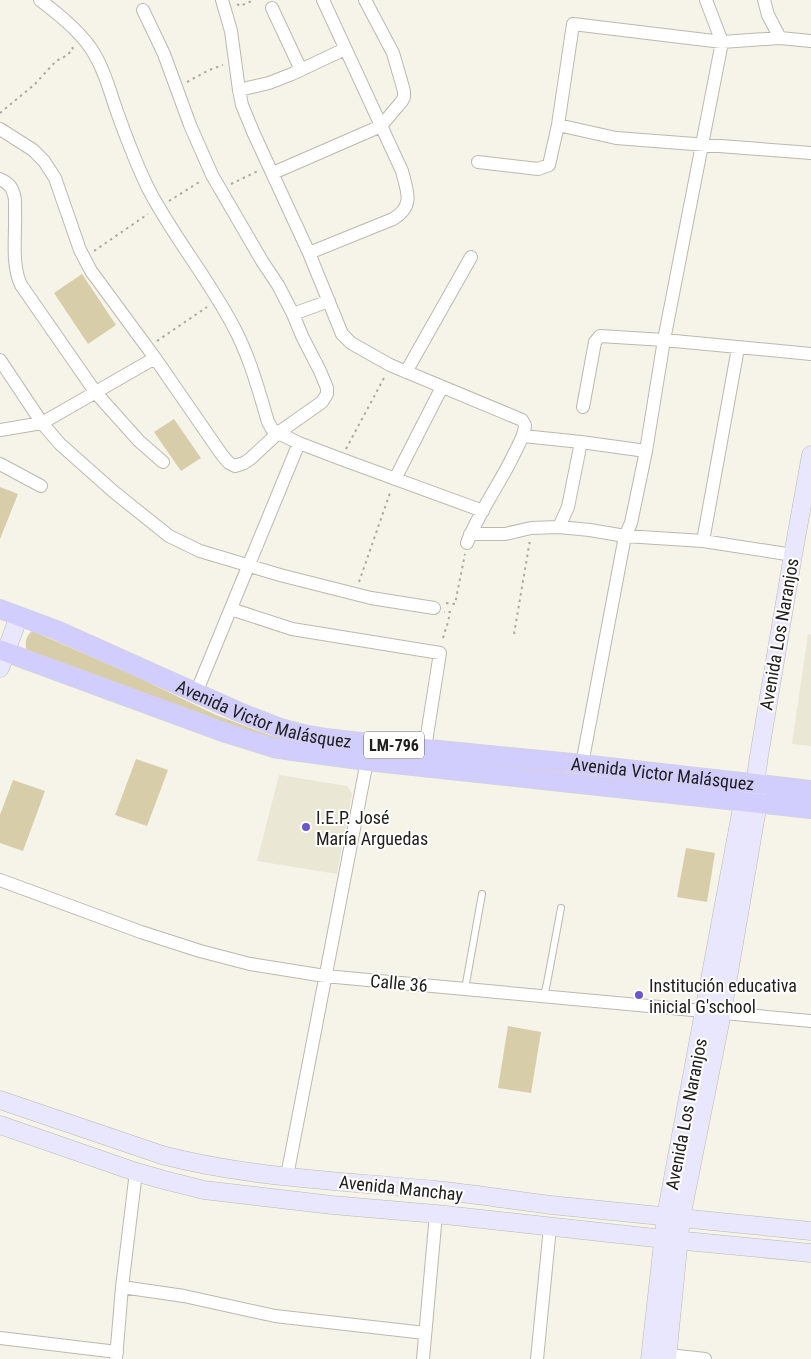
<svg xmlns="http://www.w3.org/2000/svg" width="811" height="1359" viewBox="0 0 811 1359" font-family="'Roboto Condensed',sans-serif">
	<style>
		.built { fill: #ebe7d5 }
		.green { fill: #d7cea9 }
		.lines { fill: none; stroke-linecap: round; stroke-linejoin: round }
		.lane-casing { stroke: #bbb9af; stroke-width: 8 }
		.street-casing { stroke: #bbb9af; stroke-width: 14 }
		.secondary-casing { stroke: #bbb9af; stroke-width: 19 }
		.primary-casing { stroke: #d3d2d2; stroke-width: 20 }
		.path { stroke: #aca9a2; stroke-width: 2; stroke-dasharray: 2.5 4; stroke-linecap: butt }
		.lane { stroke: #fff; stroke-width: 6 }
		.street { stroke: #fff; stroke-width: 12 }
		.secondary { stroke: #e8e7fe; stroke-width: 18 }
		.primary { stroke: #d1cefe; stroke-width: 19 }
		.poi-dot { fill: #6a57d0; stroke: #fff; stroke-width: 2 }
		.labels { text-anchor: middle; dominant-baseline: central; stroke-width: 4; stroke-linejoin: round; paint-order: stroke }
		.shield { fill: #fff; stroke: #646361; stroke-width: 1 }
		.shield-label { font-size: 16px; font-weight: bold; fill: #21201d }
		.street-label { font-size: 18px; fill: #21201d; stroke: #fff }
		.poi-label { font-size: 18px; fill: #21201d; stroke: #fff; text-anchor: start }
	</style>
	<rect width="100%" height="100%" fill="#f6f3e9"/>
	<!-- built -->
	<path class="built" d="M 808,634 L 811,635 L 811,746 L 792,744 Z
		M 279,775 L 347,786 L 352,794 L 337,874 L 257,861 Z"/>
	<!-- green -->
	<path class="green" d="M 82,274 L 116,325 L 88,344 L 54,293 Z
		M 174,419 L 201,458 L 181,471 L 154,432 Z
		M 0,487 L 18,494 L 0,539 Z
		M 32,631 L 133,675 L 216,715 L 272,736 L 305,745 L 270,741 L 27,651 C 24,644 26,636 32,631 Z
		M 136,759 L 168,770 L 147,826 L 115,815 Z
		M 13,780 L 45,791 L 23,851 L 0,843 L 0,815 Z
		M 686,848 L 715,853 L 707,902 L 677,897 Z
		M 508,1026 L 541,1032 L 531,1093 L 498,1088 Z"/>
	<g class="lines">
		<!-- lane casing -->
		<g class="lane-casing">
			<path id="lane" d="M 465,989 L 482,894
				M 544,996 L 547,983 L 561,908"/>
		</g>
		<!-- street casing -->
		<g class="street-casing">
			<path id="street" d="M 40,0 C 58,14 76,28 90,47 C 103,66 109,88 116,109 C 126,137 136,164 149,190 C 173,236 207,277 231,322 C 249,354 258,388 268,422 L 272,429 L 278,433 L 299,443 L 341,459 L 483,511
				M 222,0 L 231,31 L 239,90 L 242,105 L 254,134 L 309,253 L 342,334 L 351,343 L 390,365 L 515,417 L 522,420 L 525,425 C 525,434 520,442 516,450 C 502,481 479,511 467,543
				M 764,0 L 768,15 L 780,38
				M 272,8 L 301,70
				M 239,90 L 269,83 L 292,74 L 345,49
				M 558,125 L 616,138 L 811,153
				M 0,129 L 33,150 L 44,161 L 55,178 L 80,250 L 91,271 L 155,358 L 222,455 L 229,463 L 235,466 L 244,463 L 250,459 L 278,433 L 322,402 L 327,394 L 327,388 L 320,371 L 302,336 L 293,314 L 278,285 L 262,261 L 212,175 L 190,125 L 164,54 L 143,10
				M 478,162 L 538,169 L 549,165 L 558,125 L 573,24 L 722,42 L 780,38 L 811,41
				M 273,173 L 381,126 L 402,101 L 404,97 L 404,91 L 393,53 L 365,0
				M 0,179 C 6,182 11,185 13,192 C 16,198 15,205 15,211 C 16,234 11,264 21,285 L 96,393 L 139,441 L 163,462
				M 309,253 L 393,219 C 415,206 407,191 402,171 L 323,0
				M 293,314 L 329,301
				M 0,360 L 42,423 L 60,444 L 114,492 L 169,536 L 200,551 L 280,575 L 371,598 L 434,608
				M 406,372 L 471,257
				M 583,407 L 595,342 L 600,336 L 664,340 L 811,354
				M 0,430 L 42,423 L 155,358
				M 523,436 L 581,442 L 646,451
				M 0,464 L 41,486
				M 395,479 L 442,387
				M 559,527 L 568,507 L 581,442
				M 470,534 L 505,534 L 531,528 L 559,527 L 590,530 L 625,536 L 703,541 L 793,555
				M 703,541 L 738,348
				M 231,609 L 292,629 L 440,653 L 425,748
				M 196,693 C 231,610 264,526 299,443
				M 582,764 L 625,536 L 631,523 L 646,451 L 664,340 L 722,42 L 706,0
				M 0,880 L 141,932 L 200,951 L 250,964 L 325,976 L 811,1021
				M 287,1176 L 367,761
				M 122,1287 L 184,1296 L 275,1316 L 425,1333
				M 0,1338 L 117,1352
				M 668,1355 L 705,1359
				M 116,1359 L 122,1287 L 136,1172
				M 423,1359 L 436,1214
				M 537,1359 L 550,1227"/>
		</g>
		<!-- secondary casing -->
		<g class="secondary-casing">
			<path id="secondary" d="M 0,668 L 19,616
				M 0,1100 L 162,1155 C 250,1178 344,1181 435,1190 C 474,1194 513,1200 551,1205 C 638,1214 724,1222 811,1231
				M 0,1125 L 136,1172 L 164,1180 L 204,1190 L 332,1205 L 436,1214 L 664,1239 L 811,1253
				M 650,1359 L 666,1216 L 743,802 L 751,791
				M 667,1359 L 681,1218 L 722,1013 L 758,803 L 755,784 L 759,756 L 793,555 L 811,455"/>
		</g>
		<!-- primary casing -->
		<g class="primary-casing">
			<g id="primary">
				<path id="s1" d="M 0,609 L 56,630 L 239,712 L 280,728 L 303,734 L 326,738 L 368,743 L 582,764 L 811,790"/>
				<path d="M 0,650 L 226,733 L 274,748 L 293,751 L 367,761 L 811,809"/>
			</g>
		</g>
		<!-- path -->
		<path class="path" d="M 237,4 L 240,6 L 254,0
			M 187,82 L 209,70 L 223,65
			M 0,113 L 35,84 L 56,61 L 64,57 L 73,50 L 72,45
			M 231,184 L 258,171
			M 169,201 L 201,181
			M 94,251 L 148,214
			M 157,341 L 207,307
			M 346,449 L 385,376
			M 359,582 L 391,490
			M 446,603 L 455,604 L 465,554
			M 514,634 L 530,540
			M 443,638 L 448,622 L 450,612 L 444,612"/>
		<!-- lane -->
		<use href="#lane" class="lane"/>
		<!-- street -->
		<use href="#street" class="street"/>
		<!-- secondary -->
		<use href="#secondary" class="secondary"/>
		<!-- primary -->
		<use href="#primary" class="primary"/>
	</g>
	<!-- markers -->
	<g class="poi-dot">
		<circle cx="306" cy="827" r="5"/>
		<circle cx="639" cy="995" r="5"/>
	</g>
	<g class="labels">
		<!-- shield labels -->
		<rect class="shield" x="364" y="731.5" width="60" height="27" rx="4"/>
		<g class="shield-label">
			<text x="394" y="745">LM-796</text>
		</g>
		<!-- street labels -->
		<g class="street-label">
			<text transform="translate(779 634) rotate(-80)">Avenida Los Naranjos</text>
			<text stroke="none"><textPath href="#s1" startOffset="285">Avenida Victor Malásquez</textPath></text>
			<text stroke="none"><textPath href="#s1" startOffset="690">Avenida Victor Malásquez</textPath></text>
			<text transform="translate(399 983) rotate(5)">Calle 36</text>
			<text transform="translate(686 1114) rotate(-79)">Avenida Los Naranjos</text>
			<text transform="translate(401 1188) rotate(6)">Avenida Manchay</text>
		</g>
		<!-- poi labels -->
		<g class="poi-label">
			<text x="316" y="817">I.E.P. José<tspan x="316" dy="21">María Arguedas</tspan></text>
			<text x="649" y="985">Institución educativa<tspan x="649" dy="21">inicial G'school</tspan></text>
		</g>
	</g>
</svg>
